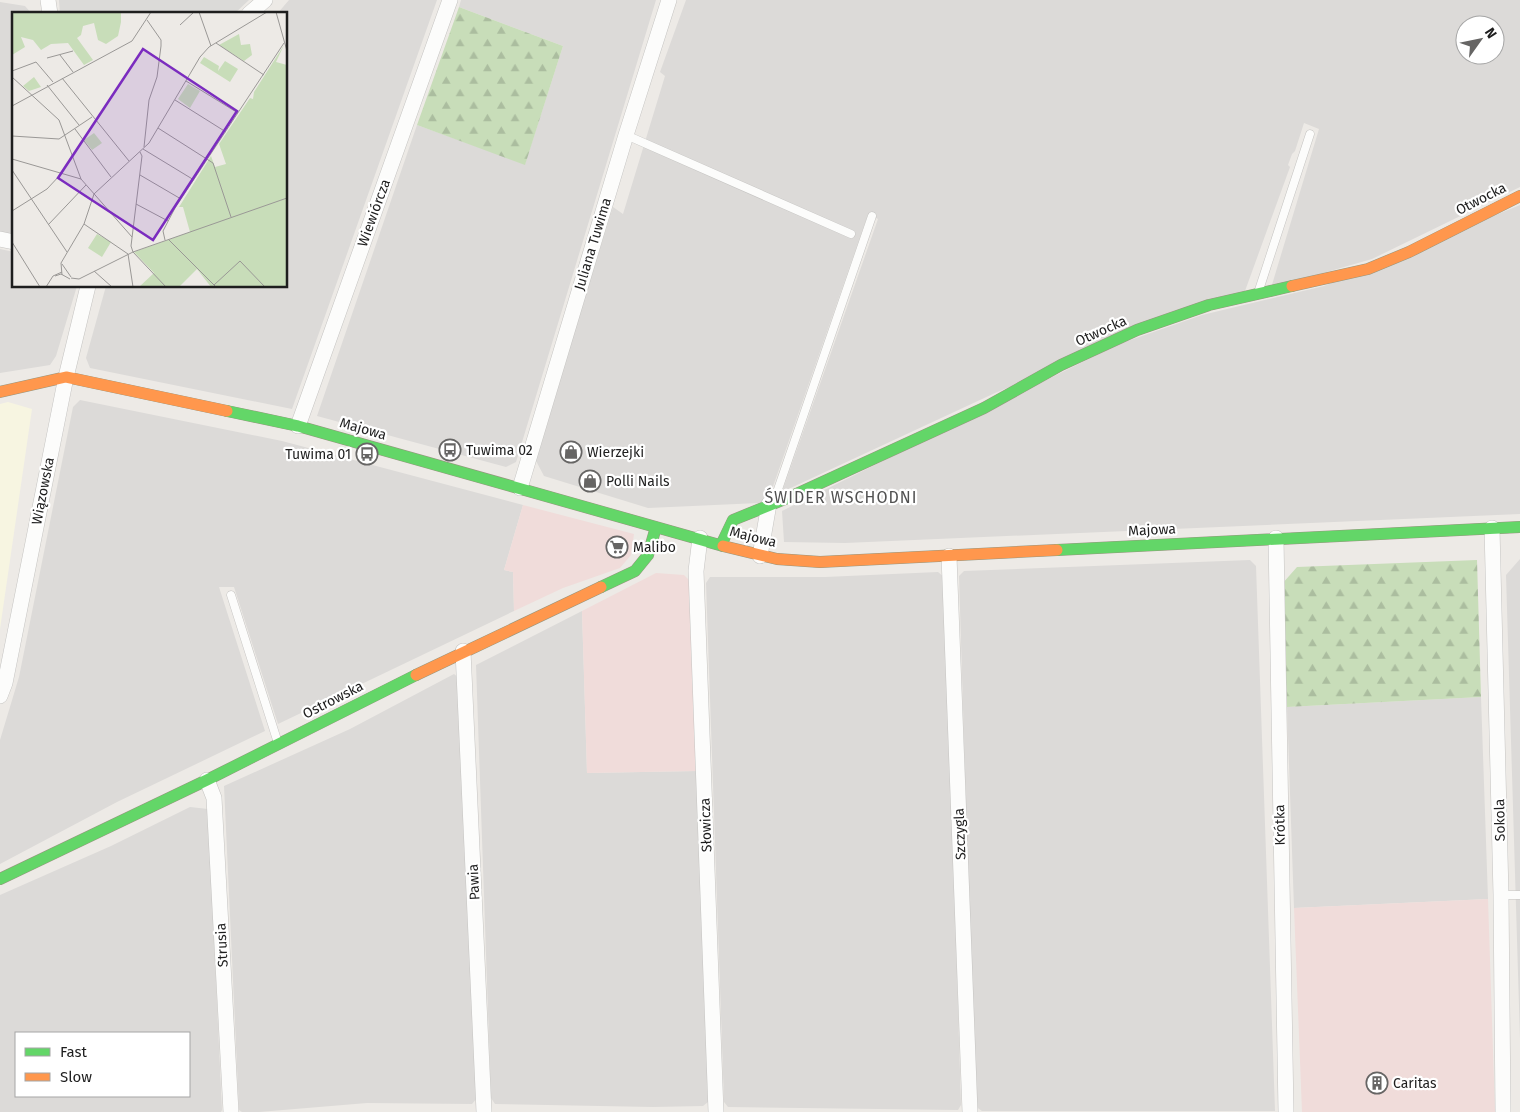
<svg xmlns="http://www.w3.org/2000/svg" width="1520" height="1112" viewBox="0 0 1520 1112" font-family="'Fira Sans',sans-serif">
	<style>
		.residential { fill: #dcdad8; fill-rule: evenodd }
		.commercial { fill: #f0dcda }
		.education { fill: #f7f5e1 }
		.religious { fill: #dbdad8 }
		.forest { fill: url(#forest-firs) }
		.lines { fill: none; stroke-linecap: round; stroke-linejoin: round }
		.lane-casing { stroke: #c5c4c2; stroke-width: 9 }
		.street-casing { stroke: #c5c4c2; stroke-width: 16 }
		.fast-casing { stroke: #96967e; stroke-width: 12 }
		.slow-casing { stroke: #96967e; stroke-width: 12 }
		.lane { stroke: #fcfcfb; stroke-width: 8 }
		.street { stroke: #fcfcfb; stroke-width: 15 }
		.fast { stroke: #63d668; stroke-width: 11 }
		.slow { stroke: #ff974d; stroke-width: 11 }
		.labels { text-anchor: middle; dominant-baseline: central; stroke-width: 4.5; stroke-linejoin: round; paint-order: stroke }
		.street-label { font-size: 14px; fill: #1e1e1e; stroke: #fff }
		.poi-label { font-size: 14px; fill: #1e1e1e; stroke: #fff; text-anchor: start }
		.quarter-label { font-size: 16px; letter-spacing: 1px; fill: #515151; stroke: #fff }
		.inset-road { fill: none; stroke: #9a9896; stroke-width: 1 }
		.view { fill: #7b2cbf; fill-opacity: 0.15; stroke: #7b2cbf; stroke-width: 2.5 }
		.inset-edge { fill: none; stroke: #1e1e1e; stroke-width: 2.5 }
	</style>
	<defs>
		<pattern id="forest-firs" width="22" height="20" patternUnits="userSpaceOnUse" patternTransform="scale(1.25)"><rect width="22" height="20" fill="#c8ddb9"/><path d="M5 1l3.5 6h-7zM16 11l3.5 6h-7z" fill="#abbd9f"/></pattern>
	</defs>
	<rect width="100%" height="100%" fill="#edeae6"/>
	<!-- residential -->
	<path class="residential" d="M 289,0 L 437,0 L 292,409 L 90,368 L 86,358 L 106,286 L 286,286 L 286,14 L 277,14 Z
		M 461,0 L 656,0 L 516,462 L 506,467 L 317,416 L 417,125 L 525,164 L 563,46 L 459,7 Z
		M 686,0 L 1520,0 L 1520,187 L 1372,259 L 1271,288 L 1319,129 L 1304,123 L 1295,151 L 1292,154 L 1288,165 L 1290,167 L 1245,291 L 995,393 L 782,492 L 878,219 L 868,214 L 769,498 L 759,503 L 648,508 L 544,476 L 535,459 L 613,207 L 623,214 L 665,76 L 660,72 ZM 1465,25 L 1495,25 L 1495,55 L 1465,55 Z
		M 0,2 L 25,6 L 32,14 L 14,14 L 14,236 L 0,234 Z
		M 1520,205 L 1520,514 L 845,543 L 784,542 L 782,511 L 1119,344 L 1202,315 L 1324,286 Z
		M 0,249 L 14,252 L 14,286 L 77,286 L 56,356 L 50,365 L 0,373 Z
		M 80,400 L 282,441 L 523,505 L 504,570 L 513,572 L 514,611 L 278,724 L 234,587 L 219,587 L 265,731 L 117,802 L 0,864 L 0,740 L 19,677 L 73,407 Z
		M 1520,559 L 1520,1039 L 1506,575 Z
		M 1250,560 L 1256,566 L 1275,1111 L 982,1111 L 975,1106 L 959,576 L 964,571 Z
		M 938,572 L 945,578 L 961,1105 L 958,1110 L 728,1107 L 724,1102 L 706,583 L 710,577 L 825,577 Z
		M 582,611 L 587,773 L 697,771 L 708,1102 L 703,1106 L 653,1107 L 495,1104 L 491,1098 L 476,665 Z
		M 454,674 L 459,678 L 477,1098 L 472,1104 L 367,1103 L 259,1112 L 242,1112 L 239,1110 L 224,786 L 350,729 Z
		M 1481,697 L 1488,899 L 1294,908 L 1287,707 Z
		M 190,807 L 208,809 L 222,1110 L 221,1112 L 0,1112 L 0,895 L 111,846 ZM 16,1033 L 189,1033 L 189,1096 L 16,1096 Z"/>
	<!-- commercial -->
	<path class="commercial" d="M 523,505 L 634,534 L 631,555 L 620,568 L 563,588 L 514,611 L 513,572 L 504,570 Z
		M 656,573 L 684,575 L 690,581 L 697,771 L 587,773 L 582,611 Z
		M 1488,899 L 1495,1112 L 1302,1112 L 1294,908 Z"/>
	<!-- education -->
	<path class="education" d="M 8,402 L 32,409 L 0,629 L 0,404 Z"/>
	<!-- religious -->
	<path class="religious" d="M 59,0 L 249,0 L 234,14 L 60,14 Z"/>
	<!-- forest -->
	<path class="forest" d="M 459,7 L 563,46 L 525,165 L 417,125 Z
		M 1477,560 L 1481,697 L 1287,707 L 1282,584 L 1297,567 Z"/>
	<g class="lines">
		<!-- lane casing -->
		<g class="lane-casing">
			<path id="lane" d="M 626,135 L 851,234
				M 1259,290 L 1310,134
				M 774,501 L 872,216
				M 231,595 L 278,743
				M 1501,895 L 1520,895"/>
		</g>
		<!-- street casing -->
		<g class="street-casing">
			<path id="street" d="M 48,0 L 50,14
				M 249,14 L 265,0
				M 0,239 L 14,242
				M 298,426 L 450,0
				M 520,488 L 626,135 L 669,0
				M 1492,528 L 1501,895 L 1503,1112
				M 700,538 L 696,571 L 716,1112
				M 1276,538 L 1286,1112
				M 760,556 L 769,504
				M 949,556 L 970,1112
				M 463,651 L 484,1112
				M 0,696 L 5,683 L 66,377 L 88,286
				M 207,780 L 214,798 L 231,1112"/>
		</g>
		<!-- fast casing -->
		<g class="fast-casing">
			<path id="fast" d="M 227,411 L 298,426 L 723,546
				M 721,545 L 733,520 L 790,497 L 984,408 L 1061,365 L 1137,330 L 1209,305 L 1292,286
				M 1057,550 L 1520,527
				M 601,587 L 635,571 L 648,555 L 656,527
				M 0,879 L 207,780 L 416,675"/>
		</g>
		<!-- slow casing -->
		<g class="slow-casing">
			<path id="slow" d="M 1292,286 L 1368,269 L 1409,252 L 1520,196
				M 0,392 L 66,377 L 227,411
				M 723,546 L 777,559 L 820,562 L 1057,550
				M 416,675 L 601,587"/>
		</g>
		<!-- lane -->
		<use href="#lane" class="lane"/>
		<!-- street -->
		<use href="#street" class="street"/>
		<!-- fast -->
		<use href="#fast" class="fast"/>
		<!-- slow -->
		<use href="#slow" class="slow"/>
	</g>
	<!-- icons -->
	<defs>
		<g id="bus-ring" transform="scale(1.125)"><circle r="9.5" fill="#fff" stroke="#666564" stroke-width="1.5"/><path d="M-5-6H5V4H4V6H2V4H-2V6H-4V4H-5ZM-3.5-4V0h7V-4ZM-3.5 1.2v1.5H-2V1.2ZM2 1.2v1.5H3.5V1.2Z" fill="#666564"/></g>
		<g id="shop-ring" transform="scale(1.125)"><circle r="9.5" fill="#fff" stroke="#666564" stroke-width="1.5"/><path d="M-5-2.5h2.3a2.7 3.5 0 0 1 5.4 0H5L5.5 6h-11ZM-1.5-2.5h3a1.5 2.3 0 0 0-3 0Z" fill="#666564"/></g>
		<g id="supermarket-ring" transform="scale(1.125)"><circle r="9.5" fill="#fff" stroke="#666564" stroke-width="1.5"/><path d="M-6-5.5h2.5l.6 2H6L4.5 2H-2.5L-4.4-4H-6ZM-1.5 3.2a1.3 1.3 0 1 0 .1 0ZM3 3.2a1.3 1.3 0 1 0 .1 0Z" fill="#666564"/></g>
		<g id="building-ring" transform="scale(1.125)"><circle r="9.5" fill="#fff" stroke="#666564" stroke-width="1.5"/><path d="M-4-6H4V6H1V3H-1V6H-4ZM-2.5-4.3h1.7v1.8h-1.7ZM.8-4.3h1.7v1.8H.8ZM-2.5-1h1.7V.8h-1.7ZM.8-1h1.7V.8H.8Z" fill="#666564"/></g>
	</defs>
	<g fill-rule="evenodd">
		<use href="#bus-ring" x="450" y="450"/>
		<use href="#shop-ring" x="571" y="452"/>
		<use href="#bus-ring" x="367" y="454"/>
		<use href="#shop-ring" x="590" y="481"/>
		<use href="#supermarket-ring" x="617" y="547"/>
		<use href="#building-ring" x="1377" y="1083"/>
	</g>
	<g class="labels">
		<!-- street labels -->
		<g class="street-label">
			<text transform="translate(1481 199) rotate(-27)">Otwocka</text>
			<text transform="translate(374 213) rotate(-70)">Wiewiórcza</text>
			<text transform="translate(593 244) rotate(-73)">Juliana Tuwima</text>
			<text transform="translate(1101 331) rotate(-24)">Otwocka</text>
			<text transform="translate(363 429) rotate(16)">Majowa</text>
			<text transform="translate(43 491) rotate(-79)">Wiązowska</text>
			<text transform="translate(1152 530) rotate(-3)">Majowa</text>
			<text transform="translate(753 537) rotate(14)">Majowa</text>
			<text transform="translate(333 700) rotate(-27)">Ostrowska</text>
			<text transform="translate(1500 820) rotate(-91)">Sokola</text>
			<text transform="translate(706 825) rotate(-92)">Słowicza</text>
			<text transform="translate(1280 825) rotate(-91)">Krótka</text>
			<text transform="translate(960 834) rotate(-92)">Szczygla</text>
			<text transform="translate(474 882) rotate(-93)">Pawia</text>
			<text transform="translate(222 945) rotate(-93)">Strusia</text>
		</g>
		<!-- poi labels -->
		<g class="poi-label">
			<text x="466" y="450">Tuwima 02</text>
			<text x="587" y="452">Wierzejki</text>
			<text x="351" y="454" text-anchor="end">Tuwima 01</text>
			<text x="606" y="481">Polli Nails</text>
			<text x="633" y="547">Malibo</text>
			<text x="1393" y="1083">Caritas</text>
		</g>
		<!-- quarter labels -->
		<g class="quarter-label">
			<text x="841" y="497">ŚWIDER WSCHODNI</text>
		</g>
	</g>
	<!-- overview -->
	<g transform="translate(12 12)">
		<rect width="275" height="275" fill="#edeae6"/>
		<path d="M 0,0 L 109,0 L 109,10 L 106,24 L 94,32 L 86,28 L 82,11 L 71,14 L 69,23 L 65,26 L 81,48 L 72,53 L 56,31 L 39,32 L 29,38 L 21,28 L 9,25 L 13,35 L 0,43 ZM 227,22 L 229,33 L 238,32 L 240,43 L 232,49 L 207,33 ZM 272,33 L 264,50 L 275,53 L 275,275 L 199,275 L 185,257 L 167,275 L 127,275 L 142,261 L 122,240 L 178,220 L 171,195 L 167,195 L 199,144 L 203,155 L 214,152 L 207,132 L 238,86 L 241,87 L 242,80 ZM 192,45 L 207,54 L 206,59 L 213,49 L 226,57 L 218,70 L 188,51 ZM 22,65 L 29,75 L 17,79 L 11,74 ZM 176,72 L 188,79 L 178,96 L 166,87 ZM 82,121 L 90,131 L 80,138 L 72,128 ZM 85,222 L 99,230 L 90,245 L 76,236 Z" fill="#c8ddb9"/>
		<path class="inset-road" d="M 187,0 L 199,34M 264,0 L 275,39M 168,13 L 182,0M 204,31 L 252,63M 48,43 L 61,60M 35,46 L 61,39M 0,59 L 24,50 L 41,70M 0,65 L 47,108 L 69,167 L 120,225M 50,66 L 117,149M 174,69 L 226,101M 35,73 L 67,113M 163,88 L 214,120M 0,94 L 120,29 L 139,0M 146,116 L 201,151 L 219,205M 63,117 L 99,165M 0,124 L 47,127 L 80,105M 132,135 L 137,88 L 145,65 L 149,34 L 149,28 L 135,8M 131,137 L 182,168M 0,147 L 69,167M 0,158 L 55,240M 128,163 L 169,187M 124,192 L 156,209M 0,199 L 35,177 L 49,162M 72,212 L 116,242M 36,213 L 74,173M 156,227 L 204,275M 153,228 L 151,219 L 163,196 L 272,31M 0,230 L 28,275M 121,240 L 119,234 L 130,144 L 128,140M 121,240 L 154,275M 116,242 L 121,275M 50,252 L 59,265M 82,259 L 100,275M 50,263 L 49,251 L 72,212 L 82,182 L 137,131 L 188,45 L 197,35 L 255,0M 43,264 L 49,262 L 58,267M 59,266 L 67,267 L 121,240 L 275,186M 202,273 L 228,249 L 253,275M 34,275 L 41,264 L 50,260"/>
		<path class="view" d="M 131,37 L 225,99 L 141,228 L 46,166 Z"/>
		<rect width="275" height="275" class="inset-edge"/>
	</g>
	<!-- legend -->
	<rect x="15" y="1032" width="175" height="65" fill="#ffffff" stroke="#a5a5a5"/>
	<rect x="25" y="1048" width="25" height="8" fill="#63d668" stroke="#a5a5a5"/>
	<text x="60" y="1057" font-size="15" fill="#1e1e1e">Fast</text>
	<rect x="25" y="1073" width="25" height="8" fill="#ff974d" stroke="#a5a5a5"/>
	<text x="60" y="1082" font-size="15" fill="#1e1e1e">Slow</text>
	<!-- north arrow -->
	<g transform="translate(1480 40) rotate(57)"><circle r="24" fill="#ffffff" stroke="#a5a5a5"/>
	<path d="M0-4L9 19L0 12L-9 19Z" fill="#666564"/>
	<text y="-8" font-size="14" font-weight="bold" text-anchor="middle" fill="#1e1e1e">N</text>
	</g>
</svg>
